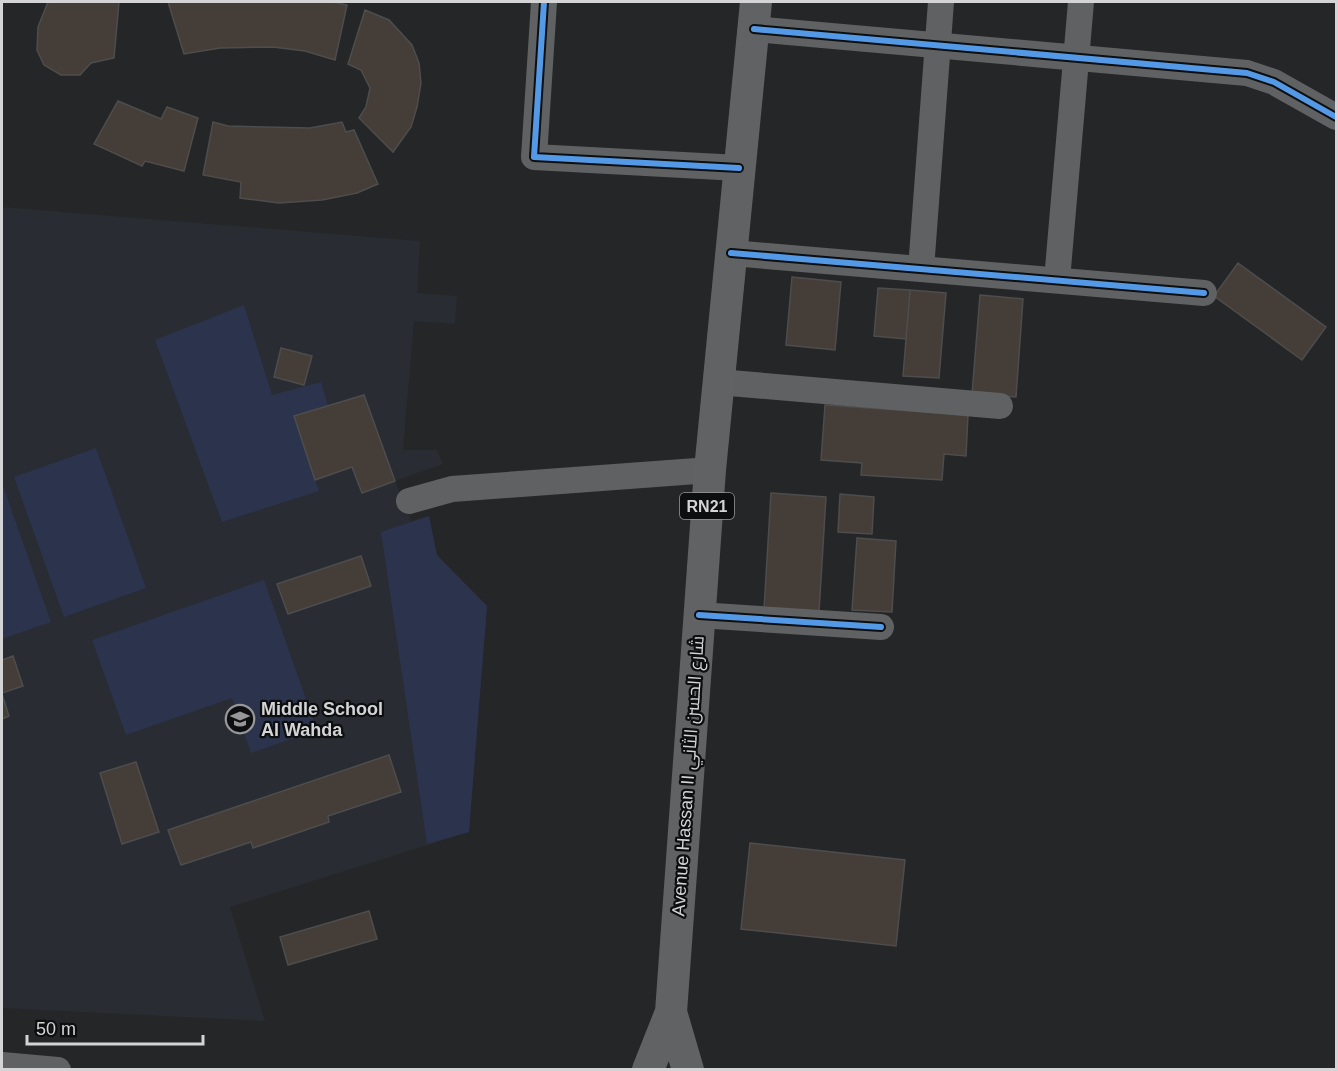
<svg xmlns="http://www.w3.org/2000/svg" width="1338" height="1071" viewBox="0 0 1338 1071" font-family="Helvetica,Cairo,sans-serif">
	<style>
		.built { fill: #292c33 }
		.green { fill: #2c334c }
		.building { fill: #453d38; stroke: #4e4d4d; stroke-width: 1.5 }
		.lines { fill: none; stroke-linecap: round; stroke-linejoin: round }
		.minor { stroke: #606162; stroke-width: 26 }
		.major { stroke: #616263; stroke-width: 32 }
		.cycleway-casing { stroke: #0d0e0f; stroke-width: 10 }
		.cycleway { stroke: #5399e6; stroke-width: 6 }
		.labels { text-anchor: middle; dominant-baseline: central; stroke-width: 4.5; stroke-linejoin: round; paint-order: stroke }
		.shield { fill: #0d0e0f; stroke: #98999b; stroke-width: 1.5 }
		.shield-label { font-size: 16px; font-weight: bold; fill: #d4d4d7 }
		.poi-label { font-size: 18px; font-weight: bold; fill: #d4d4d7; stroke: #0d0e0f; text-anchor: start }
		.street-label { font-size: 18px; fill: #d4d4d7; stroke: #0d0e0f }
	</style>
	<rect width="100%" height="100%" fill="#252627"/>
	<!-- built -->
	<path class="built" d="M 2,207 L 420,241 L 417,293 L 457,296 L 455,324 L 414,321 L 403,450 L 437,450 L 443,464 L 395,481 L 411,521 L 429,516 L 437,555 L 487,606 L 469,832 L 230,907 L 265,1021 L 2,1008 Z"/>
	<!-- green -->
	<path class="green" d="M 244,305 L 272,395 L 321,382 L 328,406 L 294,417 L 319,491 L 222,522 L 155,340 Z
		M 96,448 L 146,588 L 64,617 L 14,477 Z
		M 2,483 L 51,622 L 2,639 Z
		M 429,516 L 437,555 L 487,606 L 469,832 L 427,844 L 381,532 Z
		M 264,580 L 317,730 L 251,753 L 232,698 L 126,735 L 92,640 Z"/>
	<!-- building -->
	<path class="building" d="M 48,2 L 119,2 L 114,58 L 91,63 L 80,75 L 61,75 L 44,65 L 37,50 L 38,27 Z
		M 168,2 L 334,2 L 347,5 L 335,60 L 305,51 L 273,47 L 220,48 L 184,54 Z
		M 365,10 L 389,20 L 412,45 L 419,63 L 421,83 L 417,107 L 411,127 L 393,152 L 359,118 L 366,107 L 370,88 L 361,70 L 348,64 Z
		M 118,101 L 161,119 L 167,107 L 198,118 L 184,171 L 145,161 L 142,166 L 94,144 Z
		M 213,122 L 228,126 L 310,128 L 342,122 L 346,132 L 354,130 L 378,184 L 357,193 L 322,200 L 279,203 L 240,198 L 241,182 L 203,175 Z
		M 1238,263 L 1326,327 L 1302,360 L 1214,296 Z
		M 792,277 L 841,282 L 835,350 L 786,345 Z
		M 878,288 L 910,290 L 906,339 L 874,336 Z
		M 910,290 L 946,293 L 939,378 L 903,376 Z
		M 980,295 L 1023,299 L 1016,397 L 972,394 Z
		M 281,348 L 312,356 L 304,385 L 274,377 Z
		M 364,395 L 395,481 L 362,493 L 352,467 L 315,480 L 294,416 Z
		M 825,405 L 968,415 L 966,456 L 944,454 L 942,480 L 861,475 L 862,463 L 821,460 Z
		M 771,493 L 826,497 L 819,612 L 764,609 Z
		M 840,494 L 874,497 L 872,534 L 838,532 Z
		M 857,538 L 896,541 L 892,612 L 852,610 Z
		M 361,556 L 371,586 L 288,614 L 277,584 Z
		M 13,656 L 23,686 L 2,693 L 2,660 Z
		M 2,694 L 9,716 L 2,719 Z
		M 389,755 L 401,792 L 328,816 L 329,822 L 253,848 L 251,842 L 181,865 L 168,830 Z
		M 136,762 L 159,832 L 122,844 L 100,773 Z
		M 750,843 L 905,860 L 896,946 L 741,929 Z
		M 369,911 L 377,939 L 288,965 L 280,937 Z"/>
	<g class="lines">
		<!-- minor -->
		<path class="minor" d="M 544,2 L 534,157 L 739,168
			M 754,29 L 1247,73 L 1274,82 L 1336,117
			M 731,253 L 1204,293
			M 921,269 L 941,2
			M 1057,280 L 1081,2
			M 718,382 L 1000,406
			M 409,501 L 452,489 L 710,470
			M 699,615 L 881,627
			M 2,1065 L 58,1070"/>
		<!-- major -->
		<path class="major" d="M 671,1012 L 688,1070
			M 648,1070 L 671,1012 L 710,470 L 756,2"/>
		<!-- cycleway casing -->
		<g class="cycleway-casing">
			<path id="cycleway" d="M 544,2 L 534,157 L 739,168
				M 754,29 L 1247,73 L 1274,82 L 1336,117
				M 731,253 L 1204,293
				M 699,615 L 881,627"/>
		</g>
		<!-- cycleway -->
		<use href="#cycleway" class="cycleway"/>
	</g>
	<!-- icons -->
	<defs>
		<g id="university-ring" transform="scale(1.5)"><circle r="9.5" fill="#0d0e0f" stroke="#979799" stroke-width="1.5"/><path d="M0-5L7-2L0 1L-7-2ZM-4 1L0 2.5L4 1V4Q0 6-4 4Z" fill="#979799"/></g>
	</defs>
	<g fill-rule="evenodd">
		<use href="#university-ring" x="240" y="719"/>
	</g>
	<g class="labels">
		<!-- shield labels -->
		<rect class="shield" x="680" y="493" width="54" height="26" rx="4.5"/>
		<g class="shield-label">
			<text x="707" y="506">RN21</text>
		</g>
		<!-- poi labels -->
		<g class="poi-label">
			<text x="261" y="709">Middle School<tspan x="261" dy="21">Al Wahda</tspan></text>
		</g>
		<!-- street labels -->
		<g class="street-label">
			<text transform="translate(688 776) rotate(-86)">Avenue Hassan II شارع الحسن الثاني</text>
		</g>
	</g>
	<!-- border -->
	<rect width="1338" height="1071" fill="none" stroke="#d4d4d7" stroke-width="6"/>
	<!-- scale -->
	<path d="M27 1035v9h176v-9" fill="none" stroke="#d4d4d7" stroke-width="3"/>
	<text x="36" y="1035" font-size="18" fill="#d4d4d7" stroke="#0d0e0f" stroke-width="4.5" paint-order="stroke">50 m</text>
</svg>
